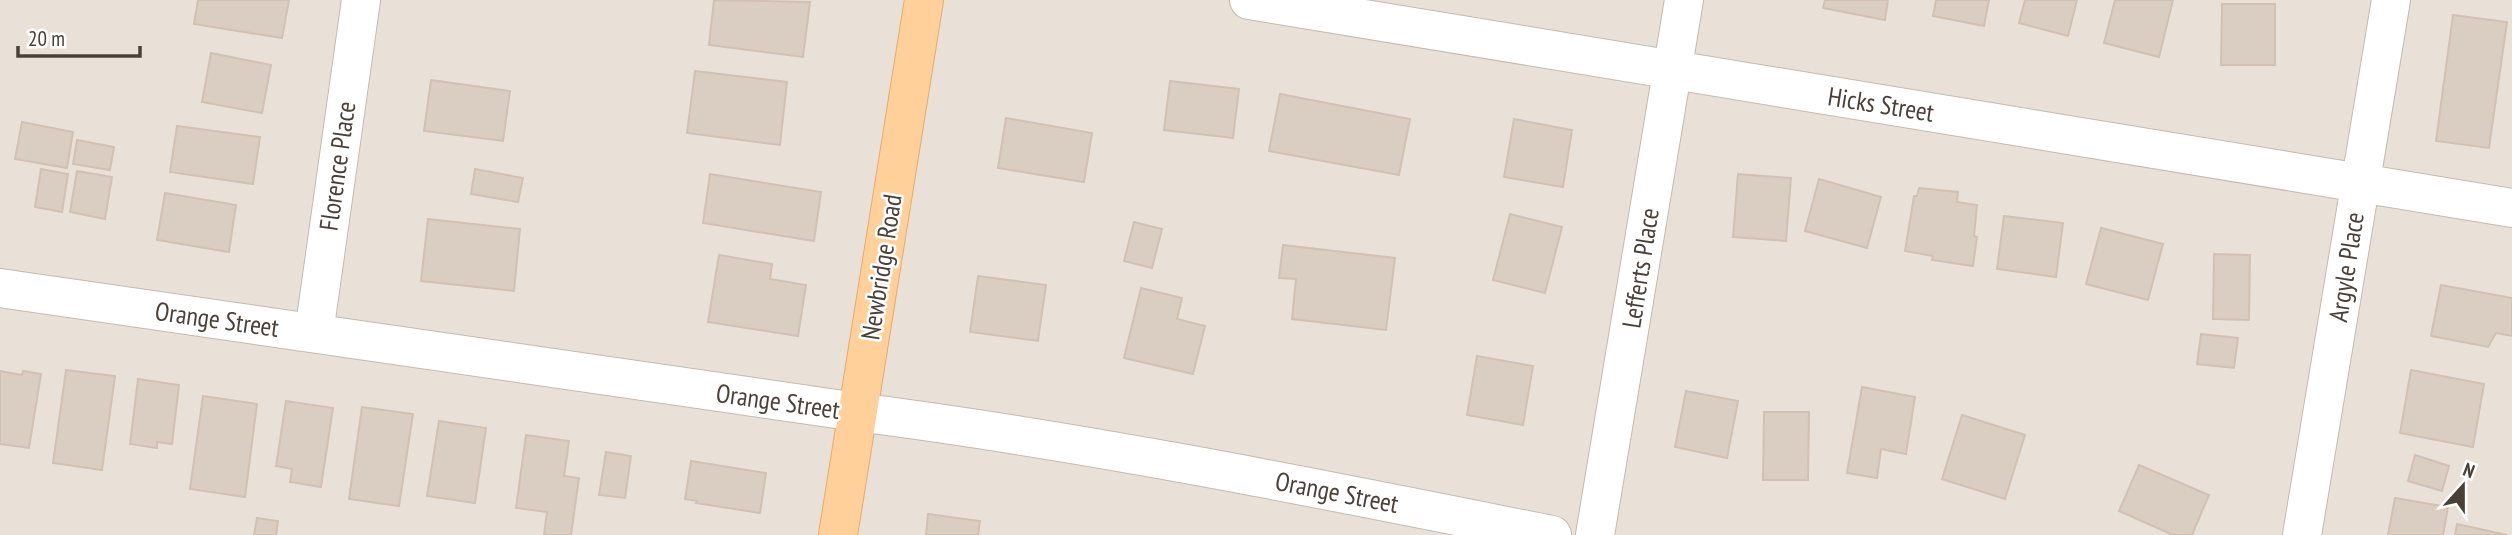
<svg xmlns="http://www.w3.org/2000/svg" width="2512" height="535" viewBox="0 0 2512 535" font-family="'PT Sans Narrow',sans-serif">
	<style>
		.residential { fill: #e9e1d8 }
		.building { fill: #dacdc2; stroke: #d2c0b2; stroke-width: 2 }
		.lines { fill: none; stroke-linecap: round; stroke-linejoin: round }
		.minor-casing { stroke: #c4b9af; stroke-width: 40 }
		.major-casing { stroke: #e7aa67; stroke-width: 40 }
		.minor { stroke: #fff; stroke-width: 38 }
		.major { stroke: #ffd09a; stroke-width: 38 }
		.labels { text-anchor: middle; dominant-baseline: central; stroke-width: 5; stroke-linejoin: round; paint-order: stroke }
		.street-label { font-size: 26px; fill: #4a4038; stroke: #fff }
	</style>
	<rect width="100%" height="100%" fill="#f5f0ea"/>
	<!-- residential -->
	<path class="residential" d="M 0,0 L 2512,0 L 2512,535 L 0,535 Z"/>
	<!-- building -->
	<path class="building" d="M 198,0 L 289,0 L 282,38 L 194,24 Z
		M 714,0 L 810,2 L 803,57 L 709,45 Z
		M 1825,0 L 1888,0 L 1885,20 L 1823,8 Z
		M 1936,0 L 1989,0 L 1984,26 L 1933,16 Z
		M 2025,0 L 2077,0 L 2068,36 L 2019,23 Z
		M 2115,0 L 2173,0 L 2159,57 L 2104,43 Z
		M 2222,4 L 2275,4 L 2275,65 L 2221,65 Z
		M 2453,15 L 2507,22 L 2489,148 L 2436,141 Z
		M 211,53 L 271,65 L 262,113 L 202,102 Z
		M 695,71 L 787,82 L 780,145 L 687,133 Z
		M 431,80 L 510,91 L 503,141 L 424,131 Z
		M 1170,81 L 1239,89 L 1233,138 L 1164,130 Z
		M 1280,94 L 1410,119 L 1399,175 L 1269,151 Z
		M 1006,118 L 1092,133 L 1084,182 L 998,168 Z
		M 1514,119 L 1572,130 L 1563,187 L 1504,177 Z
		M 22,122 L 73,132 L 67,168 L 15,159 Z
		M 177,126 L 260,137 L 253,184 L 170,172 Z
		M 77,140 L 114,147 L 110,170 L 73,164 Z
		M 41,169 L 68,174 L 62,212 L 35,207 Z
		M 475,169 L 523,178 L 518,202 L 471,194 Z
		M 77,171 L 112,177 L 105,219 L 70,212 Z
		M 710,174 L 821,192 L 814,241 L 703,223 Z
		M 1738,174 L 1791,178 L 1786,241 L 1733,237 Z
		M 1819,179 L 1881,197 L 1867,248 L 1805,231 Z
		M 1919,188 L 1958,192 L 1957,202 L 1977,205 L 1974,236 L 1977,237 L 1973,266 L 1932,260 L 1933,256 L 1905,251 L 1914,196 L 1917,196 Z
		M 165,193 L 236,205 L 229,252 L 157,240 Z
		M 1510,214 L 1562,227 L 1545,293 L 1493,280 Z
		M 2004,216 L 2063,223 L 2056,277 L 1997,269 Z
		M 428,219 L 520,229 L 514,291 L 421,281 Z
		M 1134,222 L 1162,229 L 1152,268 L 1124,261 Z
		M 2101,228 L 2163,244 L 2148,300 L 2086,284 Z
		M 1283,245 L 1395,258 L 1386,330 L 1292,319 L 1296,279 L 1279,278 Z
		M 2214,254 L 2250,255 L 2249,320 L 2213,319 Z
		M 719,255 L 772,264 L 770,279 L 806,285 L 798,336 L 708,322 Z
		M 978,276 L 1046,285 L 1038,341 L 970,332 Z
		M 2441,285 L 2512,298 L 2512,336 L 2496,333 L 2488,347 L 2431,336 Z
		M 1141,288 L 1182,298 L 1177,319 L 1205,326 L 1193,374 L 1124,358 Z
		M 2201,334 L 2238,338 L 2234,368 L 2197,364 Z
		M 1477,356 L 1533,366 L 1523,425 L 1467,415 Z
		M 66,370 L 115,376 L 102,470 L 53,463 Z
		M 2411,370 L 2484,384 L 2473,447 L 2400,433 Z
		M 0,371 L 22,375 L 23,371 L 41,374 L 29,448 L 0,444 Z
		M 138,379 L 179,385 L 172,444 L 157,442 L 157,448 L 130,444 Z
		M 1862,387 L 1915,397 L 1906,454 L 1881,449 L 1877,478 L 1847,473 Z
		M 1686,391 L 1738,401 L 1727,458 L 1675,447 Z
		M 203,396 L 257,404 L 245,497 L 190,489 Z
		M 286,401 L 333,408 L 321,487 L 290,482 L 292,469 L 276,466 Z
		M 362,407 L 413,414 L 399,506 L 349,499 Z
		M 1764,412 L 1809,412 L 1808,480 L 1763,480 Z
		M 1962,415 L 2025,435 L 2005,499 L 1942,479 Z
		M 439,421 L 486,428 L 475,503 L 427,496 Z
		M 526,435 L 569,441 L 564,476 L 579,478 L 571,535 L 544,535 L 547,512 L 516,508 Z
		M 606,452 L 631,456 L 625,498 L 599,495 Z
		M 2415,455 L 2449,466 L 2442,491 L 2408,481 Z
		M 691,461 L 766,473 L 760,513 L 696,503 L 697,501 L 685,499 Z
		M 2139,465 L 2209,495 L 2192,535 L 2173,535 L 2119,511 Z
		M 2395,498 L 2448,507 L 2443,535 L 2388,535 Z
		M 928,514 L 980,521 L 978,535 L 926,535 Z
		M 257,518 L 278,521 L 276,535 L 254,535 Z
		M 2457,524 L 2507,535 L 2455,535 Z"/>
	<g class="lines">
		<!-- minor casing -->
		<g class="minor-casing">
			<path id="minor" d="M 1249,0 L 2512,208
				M 0,288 L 857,412 C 1091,442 1321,489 1552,535
				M 314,333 L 361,0
				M 1595,535 L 1684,0
				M 2302,535 L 2391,0"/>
		</g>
		<!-- major casing -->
		<g class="major-casing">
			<path id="major" d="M 838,535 L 924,0"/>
		</g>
		<!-- minor -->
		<use href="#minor" class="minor"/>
		<!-- major -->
		<use href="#major" class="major"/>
	</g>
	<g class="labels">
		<!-- street labels -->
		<g class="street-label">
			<text transform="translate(1881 104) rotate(9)">Hicks Street</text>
			<text transform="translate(337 166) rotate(-82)">Florence Place</text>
			<text transform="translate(881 267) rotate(-81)">Newbridge Road</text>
			<text transform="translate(2346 267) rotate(-81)">Argyle Place</text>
			<text transform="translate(1640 268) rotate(-81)">Lefferts Place</text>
			<text transform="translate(217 319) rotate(8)">Orange Street</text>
			<text transform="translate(778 401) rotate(8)">Orange Street</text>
			<text transform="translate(1337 492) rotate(11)">Orange Street</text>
		</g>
	</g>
	<!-- north arrow -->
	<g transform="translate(2463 486) rotate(21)" stroke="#ffffff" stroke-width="5" paint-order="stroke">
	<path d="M0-5L12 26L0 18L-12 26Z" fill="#4a4038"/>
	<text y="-10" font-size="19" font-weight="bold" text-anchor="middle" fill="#4a4038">N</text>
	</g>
	<!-- scale -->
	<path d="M18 46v10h122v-10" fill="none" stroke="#4a4038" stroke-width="3.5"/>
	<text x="28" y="46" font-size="21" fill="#4a4038" stroke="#ffffff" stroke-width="5" paint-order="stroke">20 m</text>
</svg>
